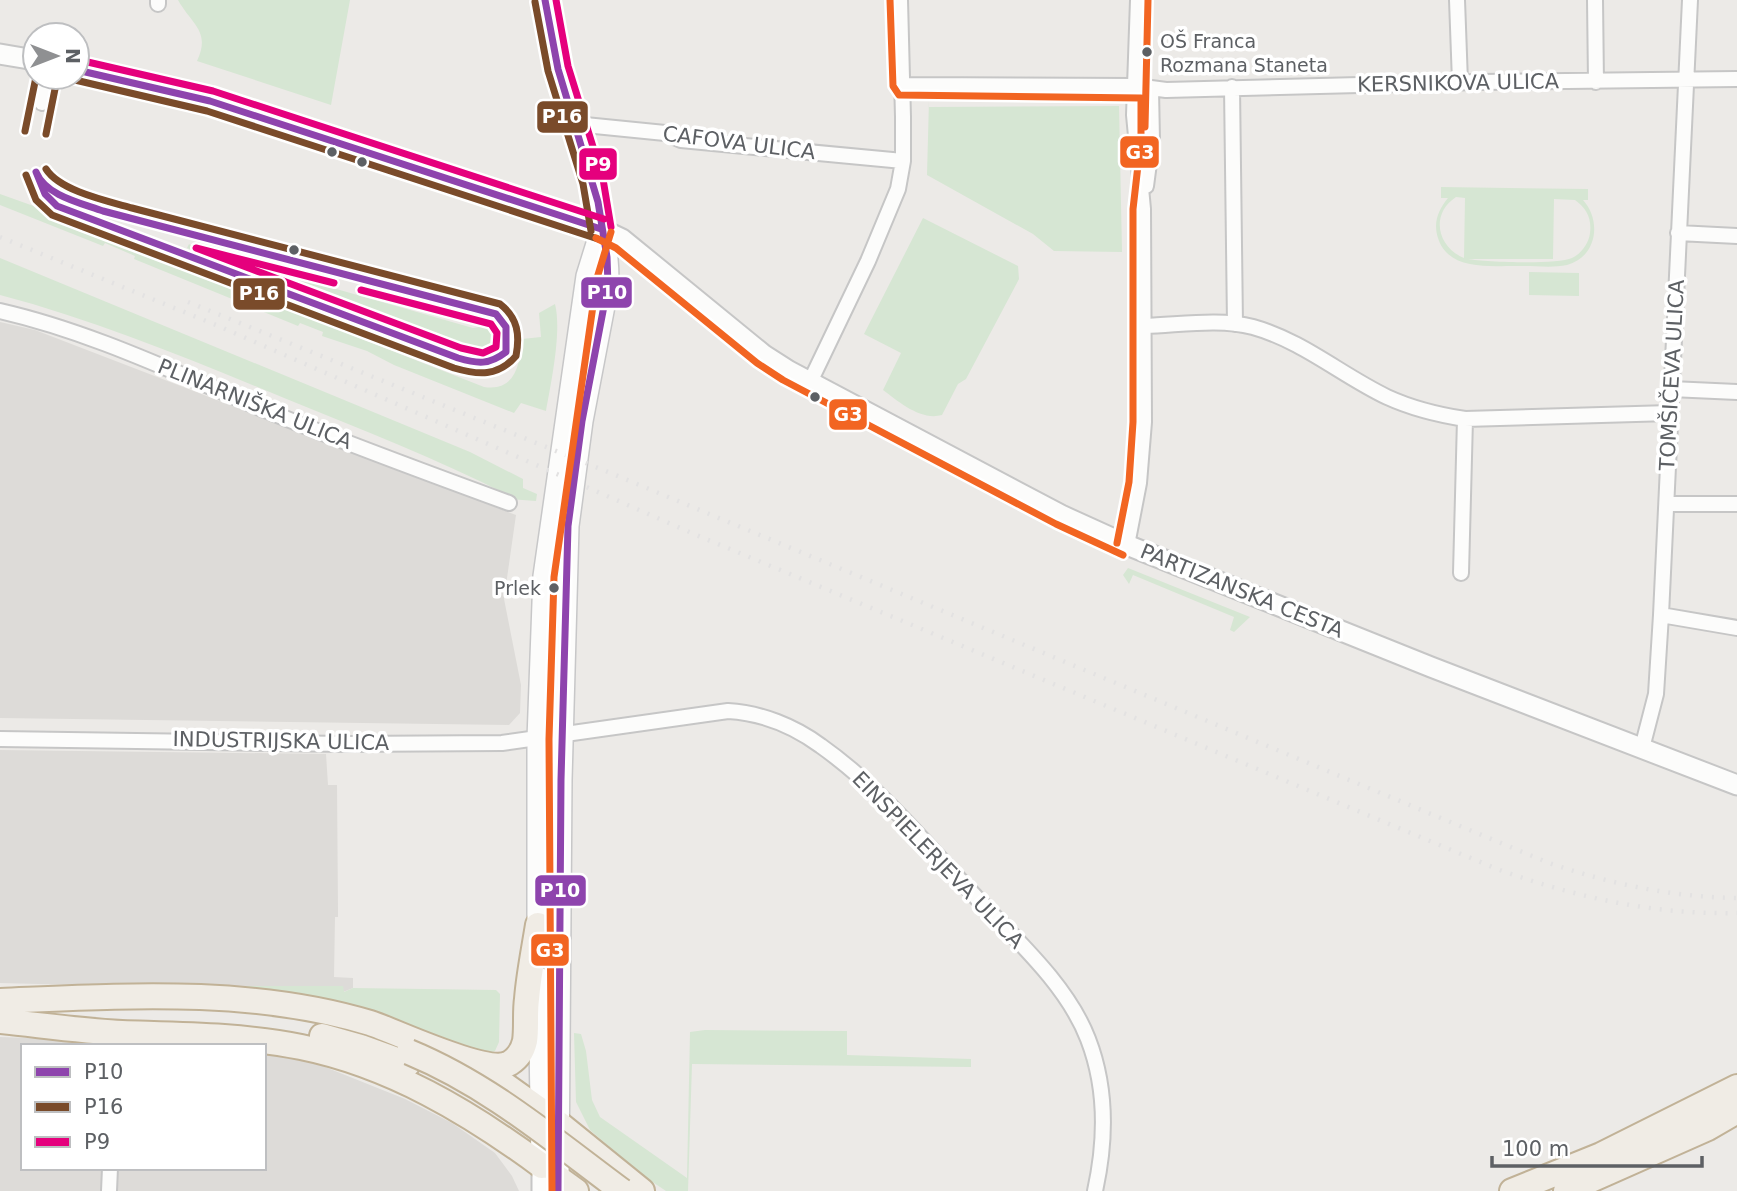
<svg xmlns="http://www.w3.org/2000/svg" width="1737" height="1191" viewBox="0 0 1737 1191" font-family="'DejaVu Sans',sans-serif">
	<style>
		.industrial { fill: #dddbd8 }
		.green { fill: #d6e6d3; fill-rule: evenodd }
		.lines { fill: none; stroke-linecap: round; stroke-linejoin: round }
		.minor-casing { stroke: #c6c6c6; stroke-width: 18 }
		.tertiary-casing { stroke: #c6c6c6; stroke-width: 23 }
		.secondary-casing { stroke: #c7c7c8; stroke-width: 24 }
		.trunk-casing { stroke: #c1b297; stroke-width: 28 }
		.minor { stroke: #fcfcfb; stroke-width: 14 }
		.tertiary { stroke: #fcfcfb; stroke-width: 19 }
		.secondary { stroke: #fcfcfb; stroke-width: 21 }
		.trunk { stroke: #f0ece5; stroke-width: 24 }
		.rail { stroke: #e3e2e2; stroke-width: 4.5; stroke-dasharray: 2 9; stroke-linecap: butt }
		.trunk-bridge-casing { stroke: #c1b297; stroke-width: 28; stroke-linecap: butt }
		.trunk-bridge { stroke: #f0ece5; stroke-width: 24 }
		.bus-1-casing { stroke: #fff; stroke-width: 12 }
		.bus-2-casing { stroke: #fff; stroke-width: 12 }
		.bus-3-casing { stroke: #fff; stroke-width: 12 }
		.bus-4-casing { stroke: #fff; stroke-width: 12 }
		.bus-1 { stroke: #8e44ad; stroke-width: 7 }
		.bus-2 { stroke: #7a4b2a; stroke-width: 7 }
		.bus-3 { stroke: #e5007d; stroke-width: 7 }
		.bus-4 { stroke: #f26522; stroke-width: 7 }
		.bus-dot { fill: #5d6064; stroke: #fff; stroke-width: 2.5 }
		.labels { text-anchor: middle; dominant-baseline: central; stroke-width: 7; stroke-linejoin: round; paint-order: stroke }
		.bus-label { font-size: 19px; fill: #5d6064; stroke: #fff; text-anchor: start }
		.street-label { font-size: 21px; fill: #5d6064; stroke: #fff }
		.line-badge { stroke: #fff; stroke-width: 2.5 }
		.badge-label { font-size: 19px; text-anchor: middle; font-weight: bold; fill: #fff }
	</style>
	<rect width="100%" height="100%" fill="#eceae7"/>
	<!-- industrial -->
	<path class="industrial" d="M 0,322 L 35,330 L 516,515 L 504,599 L 521,685 L 520,713 L 509,725 L 0,718 Z
		M 0,750 L 326,754 L 328,785 L 337,785 L 338,910 L 338,917 L 335,917 L 334,977 L 353,978 L 353,988 L 343,992 L 0,983 Z
		M 0,1037 L 247,1046 L 23,1046 L 23,1168 L 264,1168 L 264,1048 L 285,1051 L 405,1099 L 452,1123 L 495,1153 L 512,1176 L 519,1191 L 0,1191 Z"/>
	<!-- green -->
	<path class="green" d="M 178,0 L 350,0 L 331,105 L 197,61 C 211,31 192,25 178,0 Z
		M 929,100 L 929,107 L 1119,106 L 1122,252 L 1054,251 L 1033,234 L 927,175 Z
		M 1441,187 L 1588,189 L 1588,200 L 1583,200 C 1602,221 1597,257 1567,265 C 1553,268 1537,266 1523,266 C 1494,265 1449,273 1438,238 C 1433,223 1438,210 1448,198 L 1441,198 ZM 1456,197 L 1465,198 L 1464,258 C 1437,247 1430,214 1456,197 ZM 1554,199 L 1575,200 C 1586,208 1592,218 1590,233 C 1589,243 1581,254 1572,258 C 1557,265 1485,262 1468,259 L 1553,259 Z
		M 0,194 L 56,214 L 296,313 L 484,387 C 516,392 520,363 522,339 L 541,337 L 539,313 L 555,304 C 562,331 551,383 546,411 L 521,403 L 514,413 L 394,365 L 367,351 L 322,336 L 323,332 L 300,323 L 298,326 L 134,259 L 135,256 L 105,243 L 103,246 L 0,205 Z
		M 923,218 L 1018,266 L 1019,279 L 966,379 L 958,384 L 942,415 C 921,421 899,402 883,390 L 901,353 L 864,334 Z
		M 189,244 L 196,249 L 473,328 L 485,326 L 494,335 L 494,348 L 485,357 L 472,356 L 464,346 L 262,270 L 242,269 L 187,248 Z
		M 0,258 L 470,452 L 523,479 L 523,488 L 537,494 L 536,501 L 509,499 L 508,495 C 437,459 363,430 289,400 C 194,361 99,321 0,295 Z
		M 1529,272 L 1579,273 L 1579,296 L 1529,295 Z
		M 1128,568 L 1250,617 L 1234,632 L 1230,630 L 1234,617 L 1133,575 L 1129,584 L 1123,575 Z
		M 195,986 L 343,986 L 344,992 L 353,988 L 496,990 L 500,994 L 499,1042 L 495,1051 L 489,1053 Z
		M 705,1030 L 847,1031 L 847,1055 L 971,1059 L 971,1067 L 692,1064 L 688,1191 L 666,1191 L 642,1175 L 590,1130 L 576,1102 L 574,1033 L 581,1034 L 586,1051 L 592,1100 L 600,1117 L 687,1178 L 690,1032 Z"/>
	<g class="lines">
		<!-- minor casing -->
		<g class="minor-casing">
			<path id="minor" d="M 1457,0 L 1460,82
				M 1595,0 L 1596,82
				M 158,4 L 158,0
				M 903,85 L 1136,86 L 1166,90 L 1479,82 L 1737,79
				M 1232,87 L 1235,324
				M 42,103 L 47,77
				M 575,124 L 665,133 L 681,140 L 903,161
				M 1146,186 L 1152,140 L 1151,90
				M 1678,233 L 1737,236
				M 0,311 C 92,332 178,374 265,410 C 345,443 427,473 509,503
				M 1145,326 C 1180,325 1219,318 1253,327 C 1303,341 1341,375 1387,397 C 1411,408 1439,415 1465,419 L 1670,413
				M 810,382 L 868,261 L 898,189 L 903,161 L 903,117 L 900,0
				M 1671,389 L 1737,392
				M 1667,504 L 1737,504
				M 1127,545 L 1139,483 L 1144,422 L 1143,209 L 1134,115 L 1138,0
				M 1461,573 L 1465,419
				M 1661,615 L 1737,628
				M 0,739 L 346,744 L 502,743 L 728,711 C 761,713 794,726 821,746 C 879,787 925,843 973,894 C 1013,937 1067,984 1088,1039 C 1107,1088 1106,1141 1095,1191
				M 1642,748 L 1656,694 L 1661,615 L 1690,0
				M 109,1191 L 110,1168"/>
		</g>
		<!-- tertiary casing -->
		<g class="tertiary-casing">
			<path id="tertiary" d="M 0,54 L 35,60
				M 77,70 L 210,101 L 601,229 L 622,239 L 764,355 L 789,371 L 1061,515 L 1127,545 L 1431,667 L 1737,785
				M 542,1166 L 542,1191"/>
		</g>
		<!-- secondary casing -->
		<g class="secondary-casing">
			<path id="secondary" d="M 545,0 C 549,23 552,47 558,69 C 577,140 609,210 608,285 L 582,421 L 568,526 L 561,780 L 558,1178
				M 538,942 L 538,739 L 544,576 L 587,276 L 600,234
				M 539,978 L 542,1166 L 550,1172"/>
		</g>
		<!-- trunk casing -->
		<g class="trunk-casing">
			<path id="trunk" d="M 0,1001 C 122,996 251,987 370,1023 C 398,1032 487,1076 510,1063 C 518,1058 523,1050 525,1041 C 527,1028 525,1013 527,999 C 529,974 534,950 538,925
				M 0,1021 C 40,1025 81,1031 122,1033 C 182,1035 241,1035 301,1047 C 390,1065 469,1112 542,1166
				M 322,1036 L 361,1047 L 408,1064
				M 475,1068 L 502,1083 L 540,1110
				M 558,1123 L 642,1191
				M 558,1178 L 576,1191
				M 1512,1191 L 1601,1155 L 1737,1087
				M 1566,1191 L 1708,1128 L 1737,1111"/>
		</g>
		<!-- minor -->
		<use href="#minor" class="minor"/>
		<!-- tertiary -->
		<use href="#tertiary" class="tertiary"/>
		<!-- secondary -->
		<use href="#secondary" class="secondary"/>
		<!-- trunk -->
		<use href="#trunk" class="trunk"/>
		<!-- rail -->
		<path class="rail" d="M 0,237 L 216,325 L 694,534 L 1497,869 C 1575,897 1654,915 1737,913
			M 188,302 L 613,474 L 1549,863 C 1611,884 1672,897 1737,898"/>
		<!-- trunk-bridge casing -->
		<g class="trunk-bridge-casing">
			<path id="trunk-bridge" d="M 409,1052 C 489,1085 553,1140 622,1191"/>
		</g>
		<!-- trunk-bridge -->
		<use href="#trunk-bridge" class="trunk-bridge"/>
		<!-- bus-1 casing -->
		<g class="bus-1-casing">
			<path id="bus-1" d="M 545,0 L 558,69 L 598,202 L 607,257 L 608,285 L 582,421 L 568,526 L 561,780 L 558,1191
				M 77,70 L 210,101 L 601,229
				M 36,172 C 46,196 81,203 103,211 L 496,314 L 506,327 L 506,352 C 489,365 478,364 458,358 L 57,206 L 45,194 Z"/>
		</g>
		<!-- bus-2 casing -->
		<g class="bus-2-casing">
			<path id="bus-2" d="M 535,2 L 548,71 L 583,184 L 591,231
				M 75,80 L 207,111 L 598,239
				M 25,131 L 36,77
				M 46,134 L 57,79
				M 26,175 L 36,200 L 52,215 L 454,368 C 478,375 498,377 516,356 C 520,335 518,318 500,304 L 132,208 C 107,201 60,191 46,169"/>
		</g>
		<!-- bus-3 casing -->
		<g class="bus-3-casing">
			<path id="bus-3" d="M 556,0 L 568,66 L 603,179 L 611,227
				M 79,60 L 213,91 L 604,219
				M 334,283 L 196,248 L 461,348 L 483,353 L 496,347 L 497,333 L 491,324 L 361,290"/>
		</g>
		<!-- bus-4 casing -->
		<g class="bus-4-casing">
			<path id="bus-4" d="M 890,0 L 893,86 L 899,95 L 1141,98 L 1141,139 L 1133,209 L 1133,422 L 1129,482 L 1117,543
				M 1145,127 L 1148,0
				M 596,238 L 616,248 L 757,363 L 783,380 L 1056,524 L 1123,555
				M 552,1191 L 549,739 L 554,577 L 597,278 L 611,232"/>
		</g>
		<!-- bus-1 -->
		<use href="#bus-1" class="bus-1"/>
		<!-- bus-2 -->
		<use href="#bus-2" class="bus-2"/>
		<!-- bus-3 -->
		<use href="#bus-3" class="bus-3"/>
		<!-- bus-4 -->
		<use href="#bus-4" class="bus-4"/>
	</g>
	<!-- markers -->
	<g class="bus-dot">
		<circle cx="1147" cy="52" r="6"/>
		<circle cx="332" cy="152" r="6"/>
		<circle cx="362" cy="162" r="6"/>
		<circle cx="294" cy="250" r="6"/>
		<circle cx="815" cy="397" r="6"/>
		<circle cx="554" cy="588" r="6"/>
	</g>
	<g class="labels">
		<!-- bus labels -->
		<g class="bus-label">
			<text x="1160" y="41">OŠ Franca<tspan x="1160" dy="24">Rozmana Staneta</tspan></text>
			<text x="541" y="588" text-anchor="end">Prlek</text>
		</g>
		<!-- street labels -->
		<g class="street-label">
			<text transform="translate(1458 83) rotate(-1)">KERSNIKOVA ULICA</text>
			<text transform="translate(739 143) rotate(7)">CAFOVA ULICA</text>
			<text transform="translate(1672 375) rotate(-87)">TOMŠIČEVA ULICA</text>
			<text transform="translate(255 404) rotate(22)">PLINARNIŠKA ULICA</text>
			<text transform="translate(1242 591) rotate(22)">PARTIZANSKA CESTA</text>
			<text transform="translate(281 741) rotate(1)">INDUSTRIJSKA ULICA</text>
			<text transform="translate(938 860) rotate(46)">EINSPIELERJEVA ULICA</text>
		</g>
	</g>
	<g class="line-badge">
		<rect x="536" y="100" width="53" height="34" rx="7" fill="#7a4b2a"/>
		<rect x="1119" y="135" width="41" height="34" rx="7" fill="#f26522"/>
		<rect x="578" y="147" width="40" height="34" rx="7" fill="#e5007d"/>
		<rect x="580" y="276" width="53" height="33" rx="7" fill="#8e44ad"/>
		<rect x="232" y="277" width="54" height="34" rx="7" fill="#7a4b2a"/>
		<rect x="828" y="398" width="40" height="33" rx="7" fill="#f26522"/>
		<rect x="534" y="874" width="53" height="33" rx="7" fill="#8e44ad"/>
		<rect x="530" y="933" width="40" height="34" rx="7" fill="#f26522"/>
	</g>
	<g class="badge-label">
		<text x="562" y="123">P16</text>
		<text x="1140" y="159">G3</text>
		<text x="598" y="171">P9</text>
		<text x="607" y="299">P10</text>
		<text x="259" y="300">P16</text>
		<text x="848" y="421">G3</text>
		<text x="560" y="897">P10</text>
		<text x="550" y="957">G3</text>
	</g>
	<!-- legend -->
	<rect x="21" y="1044" width="245" height="126" fill="#ffffff" stroke="#bebfc1" stroke-width="2"/>
	<rect x="35" y="1067" width="35" height="10" fill="#8e44ad" stroke="#bebfc1" stroke-width="2"/>
	<text x="84" y="1079" font-size="21" fill="#5d6064">P10</text>
	<rect x="35" y="1102" width="35" height="10" fill="#7a4b2a" stroke="#bebfc1" stroke-width="2"/>
	<text x="84" y="1114" font-size="21" fill="#5d6064">P16</text>
	<rect x="35" y="1137" width="35" height="10" fill="#e5007d" stroke="#bebfc1" stroke-width="2"/>
	<text x="84" y="1149" font-size="21" fill="#5d6064">P9</text>
	<!-- north arrow -->
	<g transform="translate(56 56) rotate(90)"><circle r="33" fill="#ffffff" stroke="#bebfc1" stroke-width="2"/>
	<path d="M0-5L12 26L0 18L-12 26Z" fill="#8f9092"/>
	<text y="-10" font-size="19" font-weight="bold" text-anchor="middle" fill="#5d6064">N</text>
	</g>
	<!-- scale -->
	<path d="M1492 1156v10h210v-10" fill="none" stroke="#5d6064" stroke-width="3.5"/>
	<text x="1502" y="1156" font-size="21" fill="#5d6064" stroke="#ffffff" stroke-width="5" paint-order="stroke">100 m</text>
</svg>
